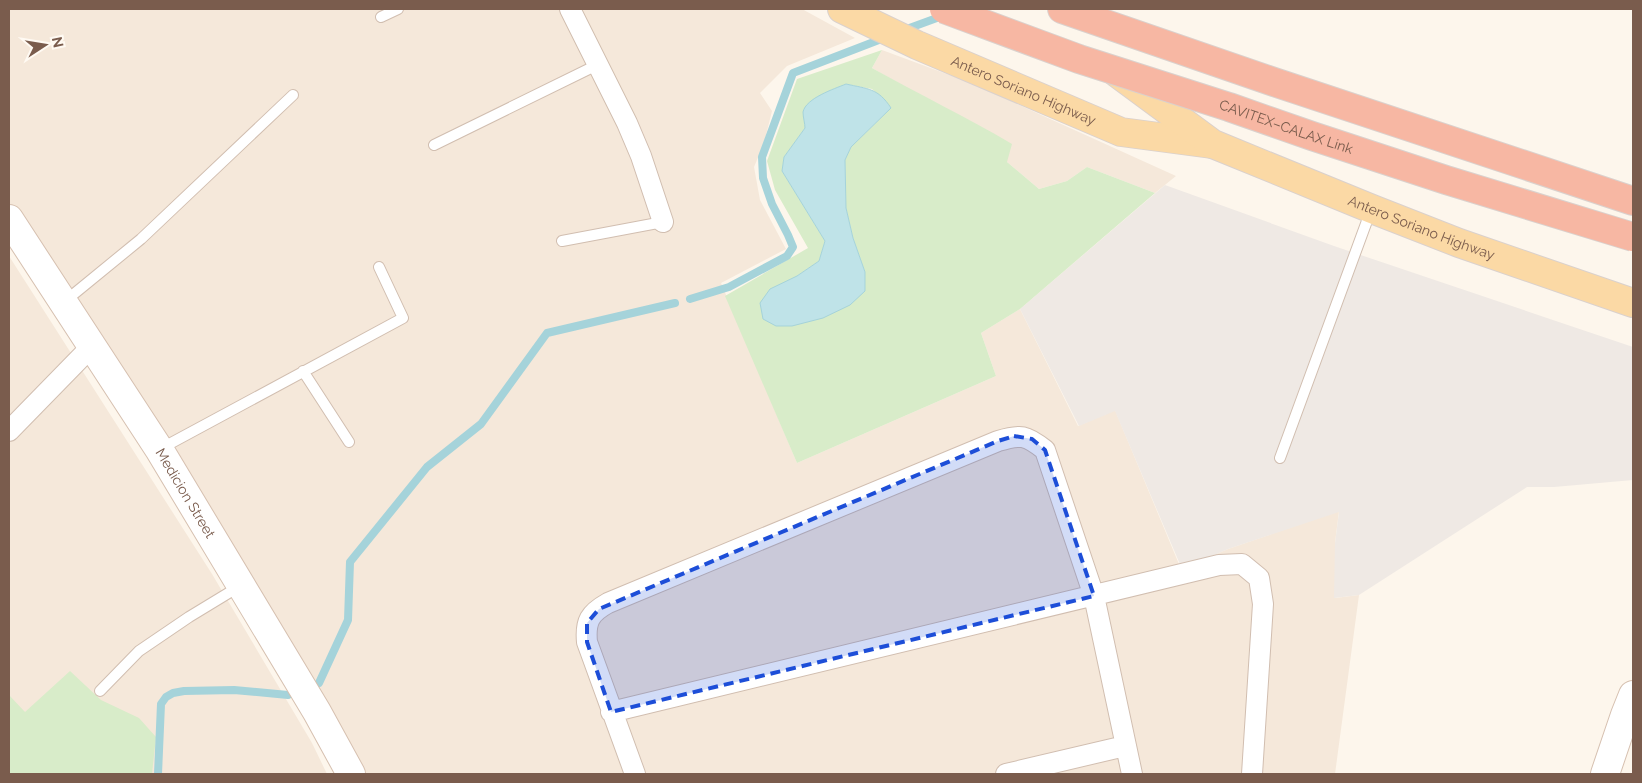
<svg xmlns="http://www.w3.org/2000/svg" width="1642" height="783" viewBox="0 0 1642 783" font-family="Raleway,sans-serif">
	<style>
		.residential { fill: #f5e8da }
		.industrial { fill: #efe9e4 }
		.green { fill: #d8ecc9; fill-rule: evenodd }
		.water { fill: #bfe3e8; stroke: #a5d3da }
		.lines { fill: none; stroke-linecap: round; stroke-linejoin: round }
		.stream { stroke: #a5d3da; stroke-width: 8 }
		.lane-casing { stroke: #d1beb0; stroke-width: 12 }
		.street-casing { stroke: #d1beb0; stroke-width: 22 }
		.secondary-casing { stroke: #d6c0b0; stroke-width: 30 }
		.primary-casing { stroke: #dad1cd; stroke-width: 30 }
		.highway-casing { stroke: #dad1cd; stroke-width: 30 }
		.lane { stroke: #fff; stroke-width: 10 }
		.street { stroke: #fff; stroke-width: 20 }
		.secondary { stroke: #fff; stroke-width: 28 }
		.primary { stroke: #fbd9a5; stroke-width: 28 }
		.highway { stroke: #f7b7a3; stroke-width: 28 }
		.highway-bridge-casing { stroke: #dad1cd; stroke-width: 30; stroke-linecap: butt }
		.highway-bridge { stroke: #f7b7a3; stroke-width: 28 }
		.marked { fill: #1d4ed8; fill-opacity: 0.2; stroke: #1d4ed8; stroke-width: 4; stroke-dasharray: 10 6; stroke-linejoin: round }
		.labels { text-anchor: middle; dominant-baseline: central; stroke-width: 4.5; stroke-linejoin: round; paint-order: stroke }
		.street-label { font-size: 14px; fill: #7a5c4d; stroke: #fffaf3 }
	</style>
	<rect width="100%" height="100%" fill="#fdf6ec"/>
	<!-- residential -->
	<path class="residential" d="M 9,9 L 802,9 L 855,38 L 787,66 L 760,93 L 772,111 L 764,143 L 754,167 L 760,200 L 786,249 L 721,283 L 797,463 L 996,376 L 981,333 L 1020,309 L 1078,426 L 1115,410 L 1181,569 L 1228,549 L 1339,511 L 1335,543 L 1335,598 L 1359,595 L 1335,774 L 353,774 L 26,230 L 9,205 Z
		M 882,50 L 971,83 L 1176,176 L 1155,193 L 1087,167 L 1067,181 L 1039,189 L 1007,162 L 905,87 L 872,68 Z
		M 9,256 L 212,574 L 312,743 L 327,774 L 9,774 Z"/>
	<!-- industrial -->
	<path class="industrial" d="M 1165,185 L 1334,246 L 1633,347 L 1633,480 L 1554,487 L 1527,487 L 1359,595 L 1334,598 L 1335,543 L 1339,512 L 1228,549 L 1182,569 L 1115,411 L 1079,426 L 1020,309 Z"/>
	<!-- green -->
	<path class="green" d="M 882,50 L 872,68 C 918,94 967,117 1012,144 L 1007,162 L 1039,189 L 1067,181 L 1087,167 L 1155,193 L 1020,309 L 981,333 L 996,376 L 797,463 L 725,296 L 808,248 L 775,190 L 767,161 L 797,79 ZM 846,84 L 872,89 L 891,108 L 851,147 L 845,160 L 846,208 L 853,238 L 865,272 L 797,276 L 819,261 L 825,241 L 782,171 L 784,157 L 805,128 Z
		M 70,671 L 101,700 L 139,718 L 156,737 L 152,774 L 9,774 L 9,695 L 25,712 Z"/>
	<!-- water -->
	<path class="water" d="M 846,84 C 868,89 878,88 891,108 L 851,147 L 845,160 L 846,208 L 853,238 L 865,272 L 865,291 L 850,305 L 823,318 L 792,326 L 776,326 L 763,319 L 760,303 L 770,289 L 797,276 L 819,261 L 825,241 L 782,171 L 784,157 L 805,128 C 805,124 803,117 803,112 C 806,98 834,89 846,84 Z"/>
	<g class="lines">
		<!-- stream -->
		<path class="stream" d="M 904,30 L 945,15
			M 690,299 L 729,287 L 787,256 L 793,247 L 788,235 L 772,204 L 763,178 L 762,157 L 793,73 L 884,38
			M 319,683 L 348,620 L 350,562 L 427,467 L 481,424 L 547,333 L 675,303
			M 158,774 L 161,704 L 166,697 L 173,693 L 184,691 L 234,690 L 288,695"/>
		<!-- lane casing -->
		<g class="lane-casing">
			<path id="lane" d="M 381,17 L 398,9
				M 434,145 L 597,65
				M 562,241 L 663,222
				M 64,302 L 141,239 L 293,95
				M 303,371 L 349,442
				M 160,449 L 403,318 L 379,267
				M 1280,458 L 1371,210
				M 100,691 L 139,651 L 189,617 L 240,586"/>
		</g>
		<!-- street casing -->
		<g class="street-casing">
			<path id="street" d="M 570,9 L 627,123 L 641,156 L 663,222
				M 9,431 L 92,346
				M 611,712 L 1219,565 L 1242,564 L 1259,578 L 1263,604 L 1252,774
				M 635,774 L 587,642 C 585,621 590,613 608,603 L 998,441 C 1021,434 1026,435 1045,450 L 1094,596 L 1132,774
				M 1006,774 L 1125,746"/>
		</g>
		<!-- secondary casing -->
		<g class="secondary-casing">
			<g id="secondary">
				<path id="s1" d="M 9,219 L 159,449 L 317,712 L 351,774"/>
				<path d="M 1605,774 L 1625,715 L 1633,695"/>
			</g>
		</g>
		<!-- primary casing -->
		<g class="primary-casing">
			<g id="primary">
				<path id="s2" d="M 842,9 L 917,45 L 1121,132 L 1212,144"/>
				<path id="s3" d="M 1117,73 L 1213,144 L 1372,209 L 1459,243 L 1633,303"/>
			</g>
		</g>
		<!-- highway casing -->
		<g class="highway-casing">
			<path id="highway" d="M 1062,9 L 1274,82 L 1633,201"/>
		</g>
		<!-- lane -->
		<use href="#lane" class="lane"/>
		<!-- street -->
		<use href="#street" class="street"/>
		<!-- secondary -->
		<use href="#secondary" class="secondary"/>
		<!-- primary -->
		<use href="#primary" class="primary"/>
		<!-- highway -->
		<use href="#highway" class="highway"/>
		<!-- highway-bridge casing -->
		<g class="highway-bridge-casing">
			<g id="highway-bridge">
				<path id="s4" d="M 944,9 L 1079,59 L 1229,107 L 1312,136 L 1446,180 L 1633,237"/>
			</g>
		</g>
		<!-- highway-bridge -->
		<use href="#highway-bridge" class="highway-bridge"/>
	</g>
	<!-- marked area -->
	<path class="marked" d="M 1014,436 L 1032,439 L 1045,450 L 1094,596 L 611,712 L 587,642 L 587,623 L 599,609 L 998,441 Z"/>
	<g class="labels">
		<!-- street labels -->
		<g class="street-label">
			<text stroke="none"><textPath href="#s2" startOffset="199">Antero Soriano Highway</textPath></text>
			<text stroke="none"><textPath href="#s4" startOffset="362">CAVITEX–CALAX Link</textPath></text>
			<text stroke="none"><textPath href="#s3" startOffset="344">Antero Soriano Highway</textPath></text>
			<text stroke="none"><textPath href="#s1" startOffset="326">Medicion Street</textPath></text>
		</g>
	</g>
	<!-- border -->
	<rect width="1642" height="783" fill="none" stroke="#7a5c4d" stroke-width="20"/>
	<!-- north arrow -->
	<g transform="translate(45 45) rotate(78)" stroke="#fffaf3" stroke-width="4" paint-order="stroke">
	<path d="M0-4L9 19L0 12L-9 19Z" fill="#7a5c4d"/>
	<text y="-8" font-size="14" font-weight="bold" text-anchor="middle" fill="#7a5c4d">N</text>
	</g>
</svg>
